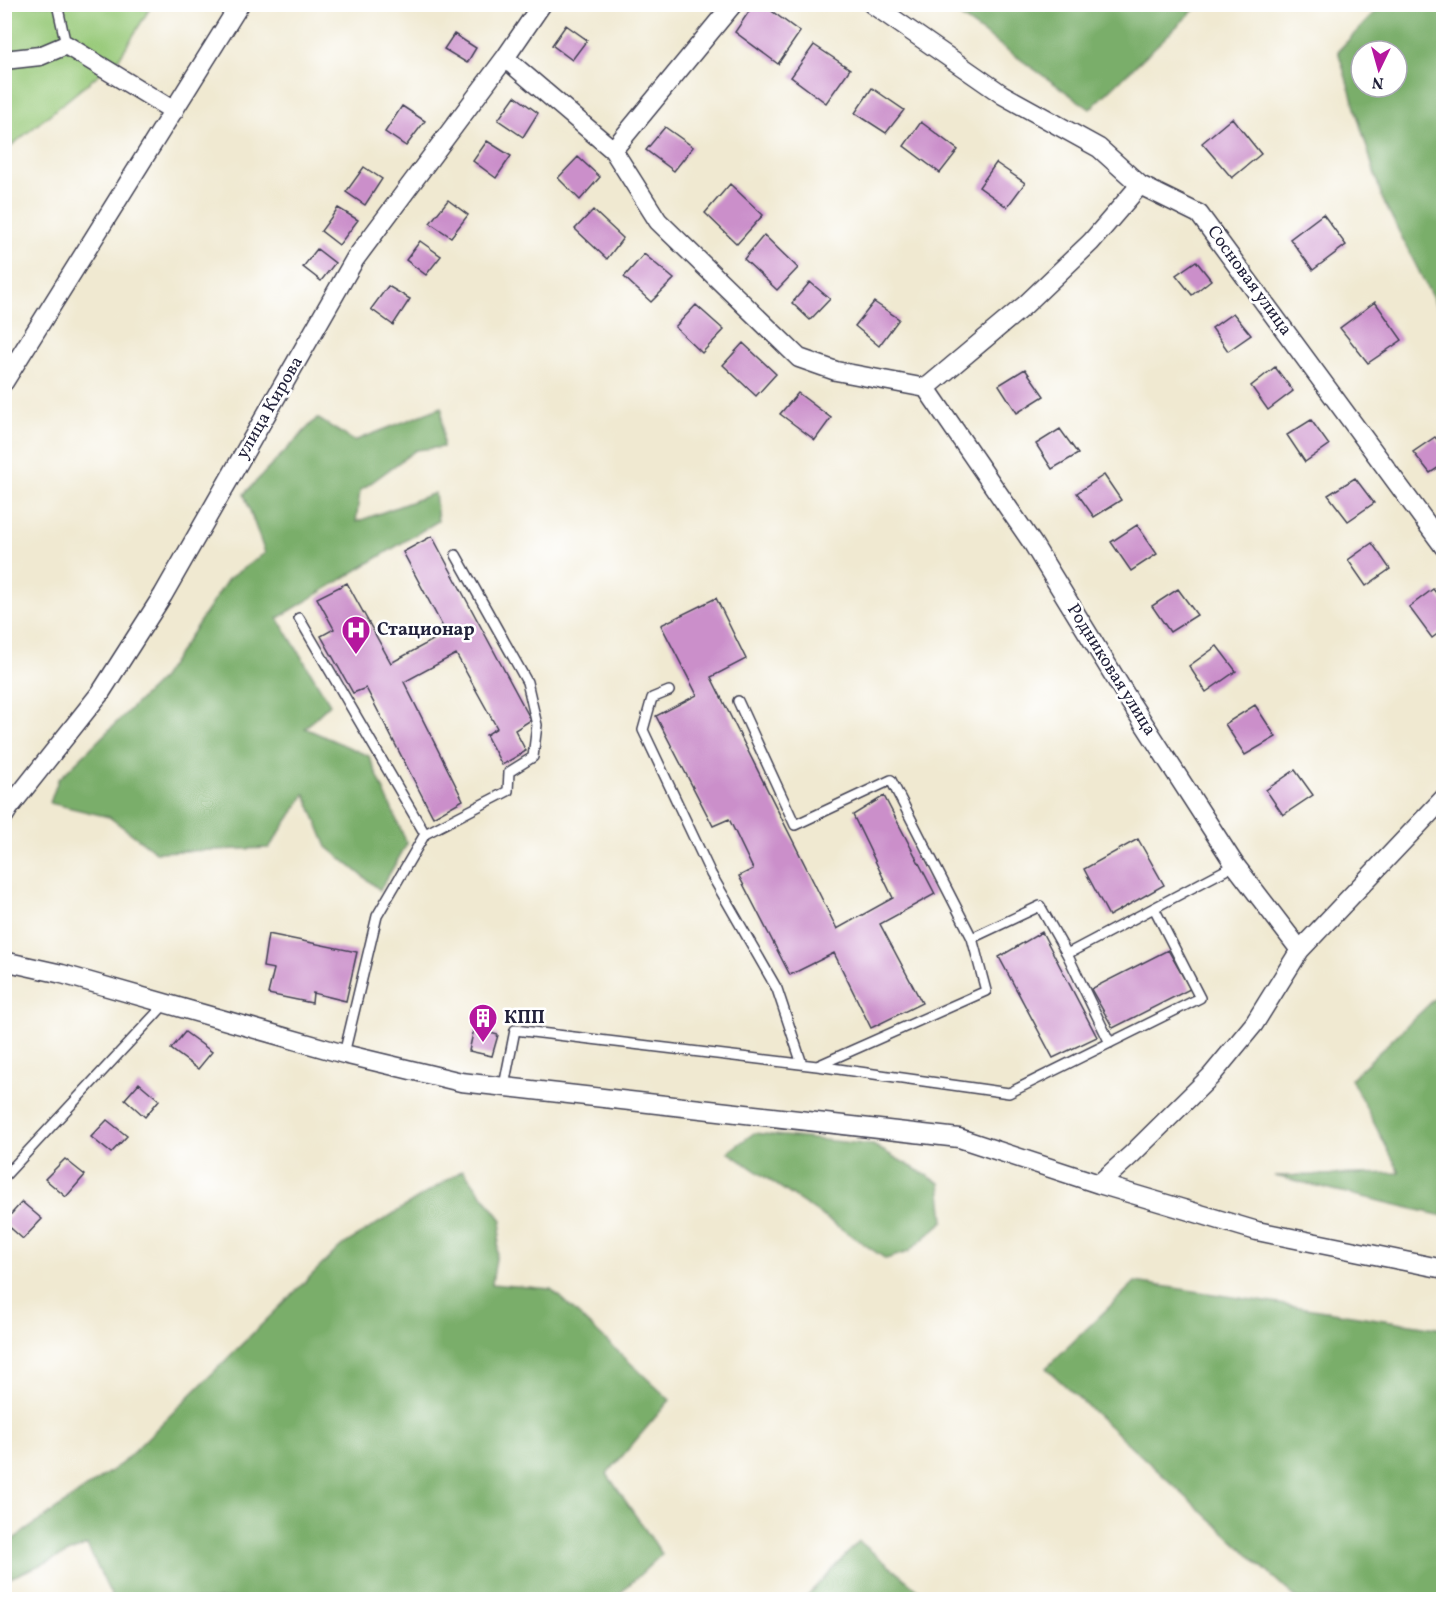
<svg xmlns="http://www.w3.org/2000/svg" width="1448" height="1604" viewBox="0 0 1448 1604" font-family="Vollkorn,serif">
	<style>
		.green { fill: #99ca7a; stroke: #5e765a; stroke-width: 1.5 }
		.forest { fill: #7aae6a; stroke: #4e6852; stroke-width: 1.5; fill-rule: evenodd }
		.building { fill: #cb8fca }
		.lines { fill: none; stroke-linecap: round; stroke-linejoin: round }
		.service-casing { stroke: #414052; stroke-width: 12 }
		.minor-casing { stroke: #414052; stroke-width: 21 }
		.service { stroke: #fff; stroke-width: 9 }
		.minor { stroke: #fff; stroke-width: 18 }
		.labels { text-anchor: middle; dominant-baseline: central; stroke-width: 5; stroke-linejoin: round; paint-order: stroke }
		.street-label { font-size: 18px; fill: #22223b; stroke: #fff }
		.poi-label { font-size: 18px; font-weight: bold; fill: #22223b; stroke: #fff; text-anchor: start }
	</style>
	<rect width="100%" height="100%" fill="#fff"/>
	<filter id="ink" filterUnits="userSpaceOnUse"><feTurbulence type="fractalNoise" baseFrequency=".0167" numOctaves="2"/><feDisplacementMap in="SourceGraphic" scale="12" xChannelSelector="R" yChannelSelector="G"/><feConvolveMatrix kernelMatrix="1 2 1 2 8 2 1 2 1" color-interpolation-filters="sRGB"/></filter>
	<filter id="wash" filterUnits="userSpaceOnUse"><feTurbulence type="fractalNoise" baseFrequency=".008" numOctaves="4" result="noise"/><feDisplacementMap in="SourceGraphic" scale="24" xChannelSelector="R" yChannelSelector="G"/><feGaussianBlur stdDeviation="1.35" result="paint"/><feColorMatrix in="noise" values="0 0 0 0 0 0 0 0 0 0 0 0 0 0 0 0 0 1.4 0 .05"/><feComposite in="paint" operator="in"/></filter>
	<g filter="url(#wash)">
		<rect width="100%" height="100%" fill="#f0e9d1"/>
		<!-- green -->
		<path class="green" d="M 5,5 L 152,5 L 120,57 L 5,151 Z"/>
		<!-- forest -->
		<path class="forest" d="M 1190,4 L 1195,9 L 1090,109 L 944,5 Z
			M 1382,5 L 1443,5 L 1443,319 L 1382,198 L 1338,51 ZM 1361,51 L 1397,51 L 1397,87 L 1361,87 Z
			M 442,407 L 443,447 L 416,450 L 360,491 L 356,522 L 435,493 L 438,521 L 278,618 L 330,704 L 305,728 L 369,756 L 407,844 L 380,890 L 327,847 L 305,794 L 269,848 L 156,852 L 109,817 L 50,803 L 58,780 L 162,678 L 228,579 L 265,553 L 244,494 L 317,418 L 354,441 Z
			M 1443,991 L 1443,1216 L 1275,1176 L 1400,1173 L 1351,1079 Z
			M 754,1133 L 873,1145 L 940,1183 L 944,1221 L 908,1252 L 886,1259 L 728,1152 Z
			M 463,1170 L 502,1220 L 492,1284 L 551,1289 L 670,1400 L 607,1474 L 662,1554 L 614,1599 L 113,1599 L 87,1545 L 5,1580 L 5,1545 L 122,1463 L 340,1247 Z
			M 1135,1282 L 1443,1329 L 1443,1599 L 1297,1599 L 1046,1368 Z
			M 859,1541 L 929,1599 L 804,1599 Z"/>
		<g id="blocks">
			<!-- building -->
			<path class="building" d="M 754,4 L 762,4 L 800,32 L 778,64 L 735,32 Z
				M 566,25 L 587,40 L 572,60 L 552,45 Z
				M 454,34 L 476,48 L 467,63 L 444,49 Z
				M 814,45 L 850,69 L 826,103 L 791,77 Z
				M 872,88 L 904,110 L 886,133 L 855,113 Z
				M 515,96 L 538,113 L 523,137 L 498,120 Z
				M 402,106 L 425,121 L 406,146 L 385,132 Z
				M 1232,118 L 1261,154 L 1232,178 L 1202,143 Z
				M 921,122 L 958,150 L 940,173 L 904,146 Z
				M 665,127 L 693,147 L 674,171 L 646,150 Z
				M 487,141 L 511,156 L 496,178 L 473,161 Z
				M 578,157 L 600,177 L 580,200 L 558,178 Z
				M 996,163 L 1025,183 L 1007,207 L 979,187 Z
				M 364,167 L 382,179 L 365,205 L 346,192 Z
				M 730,184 L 763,215 L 737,244 L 705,213 Z
				M 448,200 L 468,215 L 451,237 L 430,223 Z
				M 338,208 L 358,220 L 339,245 L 321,231 Z
				M 593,210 L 623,238 L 607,259 L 575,229 Z
				M 1323,214 L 1346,245 L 1313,270 L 1290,239 Z
				M 764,235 L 798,268 L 777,290 L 744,259 Z
				M 420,241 L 441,256 L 426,275 L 406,260 Z
				M 317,249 L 335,263 L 321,281 L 303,267 Z
				M 644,254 L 674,279 L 651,302 L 624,277 Z
				M 1196,261 L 1211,280 L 1192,295 L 1176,275 Z
				M 810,282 L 830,299 L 810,320 L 792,303 Z
				M 388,286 L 410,299 L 393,325 L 371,309 Z
				M 874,302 L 899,319 L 879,346 L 855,326 Z
				M 1375,302 L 1402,340 L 1368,363 L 1340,328 Z
				M 696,305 L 724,330 L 702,353 L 675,327 Z
				M 1233,313 L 1251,335 L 1228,351 L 1212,328 Z
				M 743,343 L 776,374 L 756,396 L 723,365 Z
				M 1275,367 L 1293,391 L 1268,410 L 1251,386 Z
				M 1025,369 L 1044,396 L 1017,413 L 999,385 Z
				M 798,393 L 831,418 L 815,440 L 780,414 Z
				M 1311,420 L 1329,445 L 1305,462 L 1287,435 Z
				M 1060,429 L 1078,454 L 1052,469 L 1036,444 Z
				M 1435,437 L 1444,448 L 1444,464 L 1430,473 L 1413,452 Z
				M 1104,475 L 1121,500 L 1094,517 L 1077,493 Z
				M 1355,478 L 1374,503 L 1348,521 L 1328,495 Z
				M 1137,525 L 1157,554 L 1131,571 L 1111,542 Z
				M 432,536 L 531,720 L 515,730 L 526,751 L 502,765 L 486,735 L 497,728 L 456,654 L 404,682 L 463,800 L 433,817 L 366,688 L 353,693 L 321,636 L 334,629 L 317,598 L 347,583 L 391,663 L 446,633 L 403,552 Z
				M 1372,543 L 1390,569 L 1366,586 L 1348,560 Z
				M 1178,589 L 1197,615 L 1170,632 L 1152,606 Z
				M 1433,589 L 1444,603 L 1444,629 L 1432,638 L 1409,607 Z
				M 716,598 L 746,659 L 711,677 L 837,929 L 893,898 L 853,815 L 884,796 L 935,894 L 880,924 L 922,1003 L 871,1028 L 834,953 L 790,975 L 739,876 L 753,869 L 729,819 L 713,826 L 656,716 L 697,695 L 661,625 Z
				M 1217,646 L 1236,671 L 1206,692 L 1189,666 Z
				M 1255,705 L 1276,737 L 1245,755 L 1225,724 Z
				M 1295,770 L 1313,795 L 1283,815 L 1266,790 Z
				M 1138,839 L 1164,885 L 1109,916 L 1084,869 Z
				M 1042,932 L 1097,1037 L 1053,1058 L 999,957 Z
				M 268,934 L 357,952 L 346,1001 L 313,993 L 312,1003 L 268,994 L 274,969 L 263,967 Z
				M 1168,950 L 1190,989 L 1113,1028 L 1091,989 Z
				M 474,1029 L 498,1035 L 492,1056 L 469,1051 Z
				M 185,1032 L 212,1052 L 198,1069 L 171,1049 Z
				M 139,1083 L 159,1100 L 145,1117 L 125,1099 Z
				M 107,1120 L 127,1136 L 111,1153 L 91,1137 Z
				M 65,1159 L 85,1175 L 66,1197 L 45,1179 Z
				M 22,1202 L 42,1219 L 23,1239 L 4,1222 Z"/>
		</g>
	</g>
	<g filter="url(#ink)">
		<use href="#blocks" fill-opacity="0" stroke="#414052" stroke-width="1.5"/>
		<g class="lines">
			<!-- service casing -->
			<g class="service-casing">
				<path id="service" d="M 57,4 L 66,45
					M 299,618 L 425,834 L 377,916 L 344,1054
					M 669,691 L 652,698 L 643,730 L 711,874 L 777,989 L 802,1064
					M 738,701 L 795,825 L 891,780 L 972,938 L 986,991 L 817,1066
					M 425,834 L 508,791 L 509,772 L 533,757 L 537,725 L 527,682 L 456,555
					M 972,938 L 1040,906 L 1067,954 L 1235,865
					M 1067,954 L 1110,1043
					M 504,1086 L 515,1030 L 817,1066 L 1009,1093 L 1200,998 L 1154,908
					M 4,1177 L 165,1004"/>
			</g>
			<!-- minor casing -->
			<g class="minor-casing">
				<path id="minor" d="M 872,4 L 1003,95 L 1099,148 L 1140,185 L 1199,214 L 1444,547
					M 505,58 L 613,150 L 658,221 L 799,358 L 836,371 L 926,388
					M 4,60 L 40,56 L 66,45 L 174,111
					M 613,150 L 733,4
					M 4,382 L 240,4
					M 926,388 L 1033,544 L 1130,702 L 1235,865 L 1300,950
					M 926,388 L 1025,305 L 1091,242 L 1140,185
					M 4,816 L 9,808 L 101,692 L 163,595 L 355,259 L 505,58 L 542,4
					M 4,963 L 8,962 L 62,974 L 344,1054 L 461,1082 L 959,1138 L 1099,1184 L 1257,1231 L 1444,1269
					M 1099,1184 L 1132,1154 L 1211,1076 L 1254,1024 L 1300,950 L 1444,798"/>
			</g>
			<!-- service -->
			<use href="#service" class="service"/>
			<!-- minor -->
			<use href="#minor" class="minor"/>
		</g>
	</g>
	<!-- icons -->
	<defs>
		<g id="hospital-pin" transform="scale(1.5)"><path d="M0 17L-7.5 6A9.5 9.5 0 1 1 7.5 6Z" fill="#b5179e" stroke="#fff"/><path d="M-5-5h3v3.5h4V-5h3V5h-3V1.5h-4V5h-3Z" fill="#fff"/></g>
		<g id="building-pin" transform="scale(1.5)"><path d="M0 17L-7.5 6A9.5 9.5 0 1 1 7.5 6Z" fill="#b5179e" stroke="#fff"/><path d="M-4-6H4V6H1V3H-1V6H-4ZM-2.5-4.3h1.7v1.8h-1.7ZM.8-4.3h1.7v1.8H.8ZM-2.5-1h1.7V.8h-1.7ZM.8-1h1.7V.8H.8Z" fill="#fff"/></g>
	</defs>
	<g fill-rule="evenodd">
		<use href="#hospital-pin" x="356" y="630"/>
		<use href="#building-pin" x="483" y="1018"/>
	</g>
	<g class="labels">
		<!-- street labels -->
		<g class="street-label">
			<text transform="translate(1249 281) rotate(54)">Сосновая улица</text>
			<text transform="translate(270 408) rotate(-60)">улица Кирова</text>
			<text transform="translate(1111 670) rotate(58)">Родниковая улица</text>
		</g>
		<!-- poi labels -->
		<g class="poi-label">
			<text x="377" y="630">Стационар</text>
			<text x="504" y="1018">КПП</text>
		</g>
	</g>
	<!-- margin -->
	<rect width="1448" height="1604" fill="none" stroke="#fff" stroke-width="24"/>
	<!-- north arrow -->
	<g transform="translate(1379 69) rotate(185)"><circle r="28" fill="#ffffff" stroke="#a7a7b1" stroke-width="1.5"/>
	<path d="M0-4.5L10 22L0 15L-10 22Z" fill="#b5179e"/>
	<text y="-9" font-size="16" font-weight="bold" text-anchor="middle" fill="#22223b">N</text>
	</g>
</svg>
